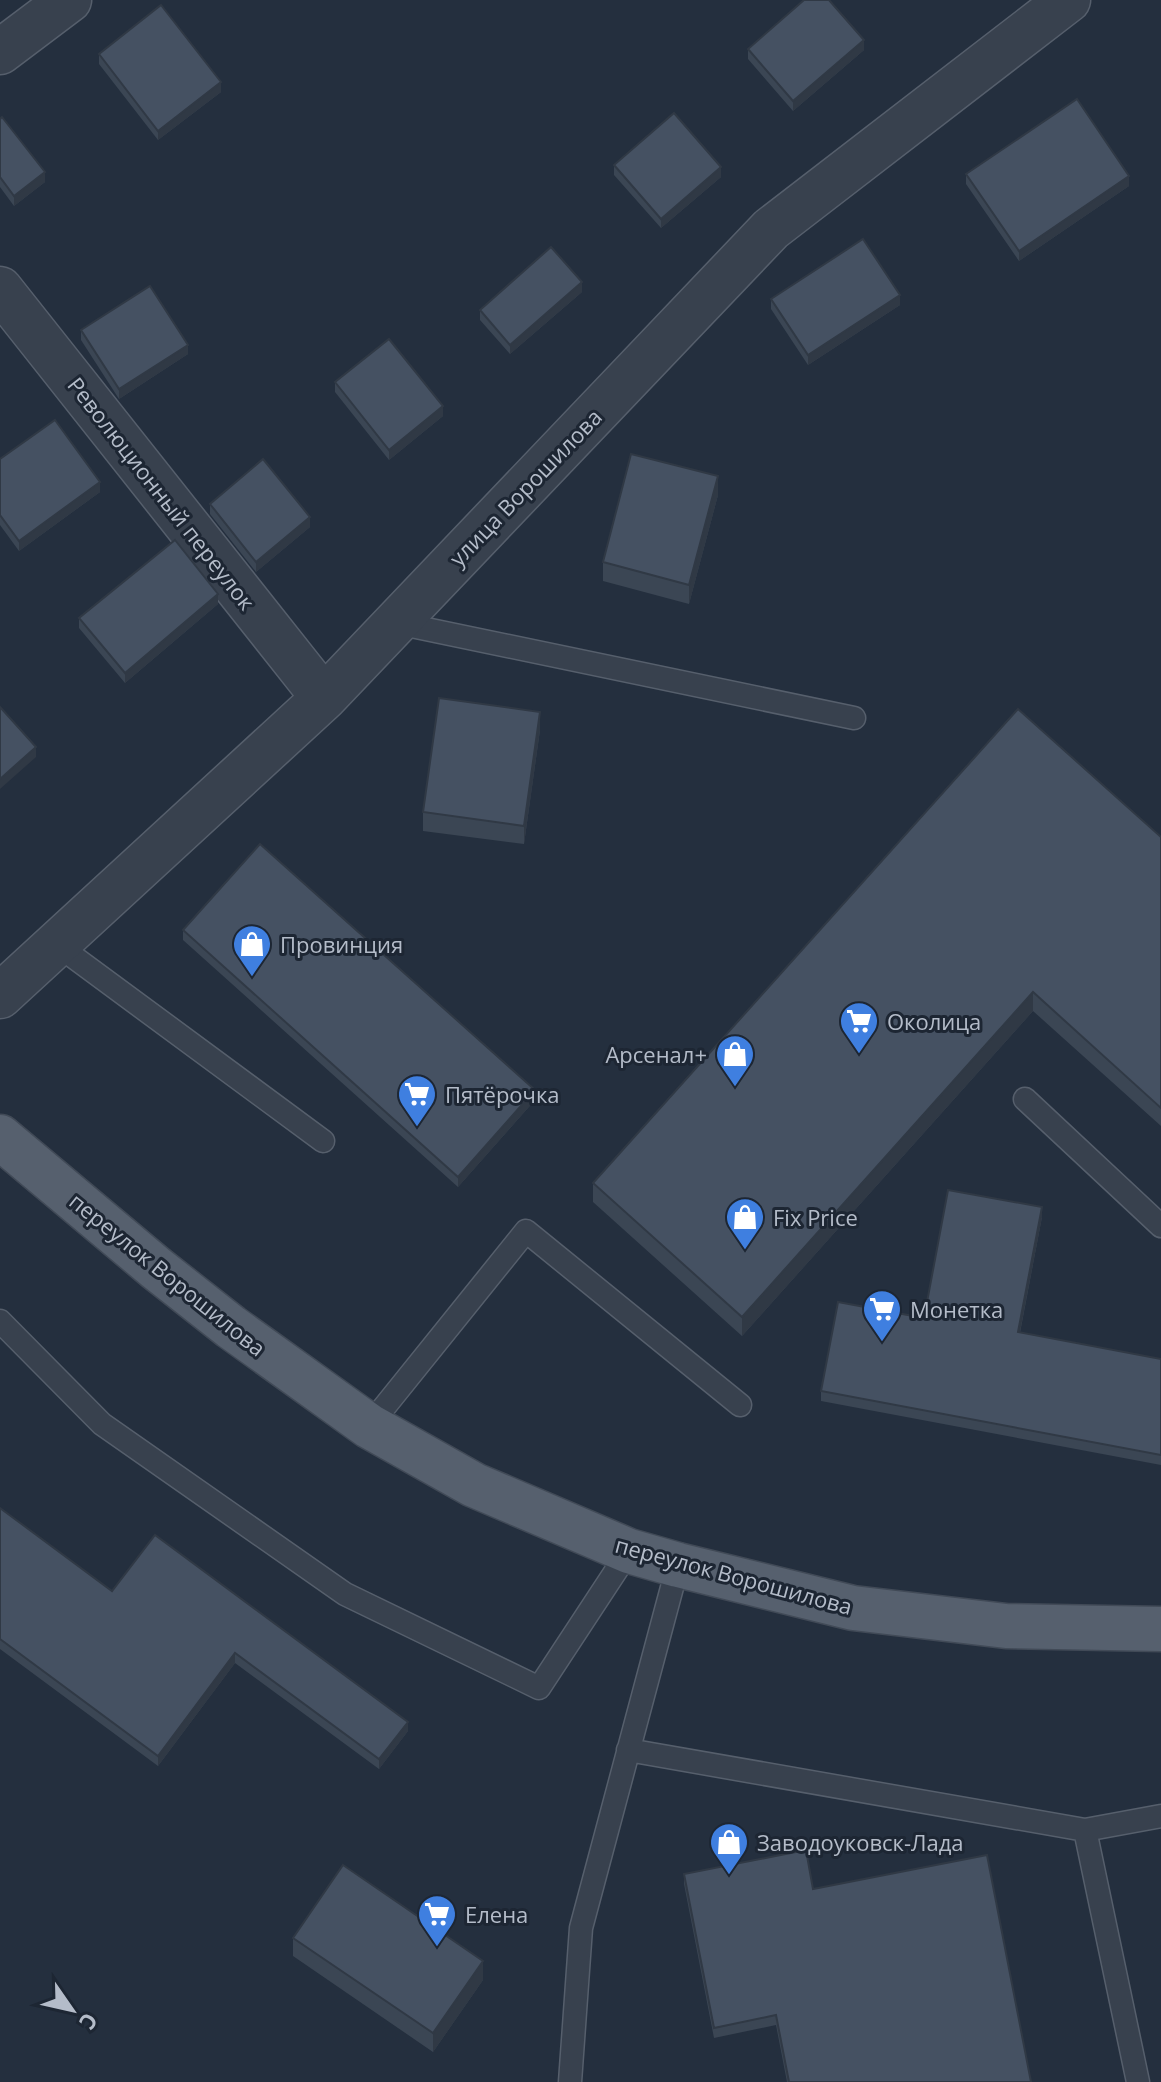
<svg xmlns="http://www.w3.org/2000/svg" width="1161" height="2082" viewBox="0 0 1161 2082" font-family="'Open Sans',sans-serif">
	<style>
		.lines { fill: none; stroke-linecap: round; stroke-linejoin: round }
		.service-casing { stroke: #565f6c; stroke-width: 25 }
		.minor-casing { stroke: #565f6c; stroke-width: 47 }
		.primary-casing { stroke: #414a57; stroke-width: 47 }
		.service { stroke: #38414e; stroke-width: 22 }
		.minor { stroke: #38414e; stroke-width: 44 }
		.primary { stroke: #56606e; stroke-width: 44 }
		.wall { fill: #3b4654 }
		.shaded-wall { fill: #303945 }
		.building { fill: #455162; stroke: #303945; stroke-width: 2 }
		.labels { text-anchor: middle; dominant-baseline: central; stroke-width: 6; stroke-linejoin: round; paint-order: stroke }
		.street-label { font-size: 22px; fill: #b4bcc9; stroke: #1d2633 }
		.poi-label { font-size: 22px; fill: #b4bcc9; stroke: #1d2633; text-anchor: start }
	</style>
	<rect width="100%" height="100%" fill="#242f3e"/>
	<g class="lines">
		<!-- service casing -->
		<g class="service-casing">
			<path id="service" d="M 397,623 L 854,718
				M 56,944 L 323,1141
				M 1025,1099 L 1161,1226
				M 0,1321 L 102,1424 L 345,1594 L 539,1688 L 629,1551
				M 369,1426 L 526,1231 L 740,1405
				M 628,1750 L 1085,1830 L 1161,1816
				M 1085,1830 L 1138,2082
				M 570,2082 L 581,1928 L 678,1565"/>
		</g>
		<!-- minor casing -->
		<g class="minor-casing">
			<path id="minor" d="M 0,52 L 69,0
				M 0,289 L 324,698
				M 0,996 L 324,698 L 771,229 L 1068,0"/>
		</g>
		<!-- primary casing -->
		<g class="primary-casing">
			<path id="primary" d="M 0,1137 L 156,1268 L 231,1327 L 369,1426 L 474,1485 L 629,1551 L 678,1565 L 853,1608 L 1006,1626 L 1161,1629"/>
		</g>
		<!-- service -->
		<use href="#service" class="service"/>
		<!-- minor -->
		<use href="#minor" class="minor"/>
		<!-- primary -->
		<use href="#primary" class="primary"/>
	</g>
	<!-- wall -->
	<path class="wall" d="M 748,49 L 864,50 L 793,111 L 748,59 Z
		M 99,54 L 221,92 L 158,140 L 99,64 Z
		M 0,119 L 45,182 L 14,206 L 0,187 Z
		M 614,165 L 721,177 L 661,228 L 614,175 Z
		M 966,174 L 1129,186 L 1019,261 L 966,184 Z
		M 582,292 L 510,354 L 480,320 L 480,310 Z
		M 771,299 L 900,305 L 808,365 L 771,309 Z
		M 81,330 L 188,354 L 119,399 L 81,340 Z
		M 335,382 L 443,416 L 389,460 L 335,392 Z
		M 0,459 L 100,492 L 19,551 L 0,525 Z
		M 718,495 L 689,604 L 603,581 L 603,562 Z
		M 210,504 L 310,527 L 256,572 L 210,514 Z
		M 218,604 L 125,683 L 79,628 L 79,618 Z
		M 540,730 L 524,844 L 423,831 L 423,812 Z
		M 1161,837 L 1161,1126 L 1033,1011 L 742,1336 L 593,1202 L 593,1183 Z
		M 183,930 L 535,1100 L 458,1187 L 183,940 Z
		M 1042,1217 L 1020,1333 L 1161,1359 L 1161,1465 L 821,1401 L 821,1391 L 924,1318 Z
		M 0,1508 L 112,1591 L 408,1731 L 379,1769 L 235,1663 L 158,1766 L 0,1649 Z
		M 684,1874 L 813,1889 L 1031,2082 L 787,2082 L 776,2025 L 714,2038 L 684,1884 Z
		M 293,1938 L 483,1980 L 433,2052 L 293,1956 Z"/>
	<!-- shaded-wall -->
	<path class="shaded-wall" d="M 864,40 L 864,50 L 793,111 L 793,101 Z
		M 221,82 L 221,92 L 158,140 L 158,131 Z
		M 721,167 L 721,177 L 661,228 L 661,219 Z
		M 45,172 L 45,182 L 14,206 L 14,196 Z
		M 1129,176 L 1129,186 L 1019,261 L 1019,251 Z
		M 582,282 L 582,292 L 510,354 L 510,345 Z
		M 900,295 L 900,305 L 808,365 L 808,355 Z
		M 188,345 L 188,354 L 119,399 L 119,389 Z
		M 443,406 L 443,416 L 389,460 L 389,450 Z
		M 718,476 L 718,495 L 689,604 L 689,585 Z
		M 100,482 L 100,492 L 19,551 L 19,541 Z
		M 310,517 L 310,527 L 256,572 L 256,562 Z
		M 218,594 L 218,604 L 125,683 L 125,673 Z
		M 540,712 L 540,730 L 524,844 L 524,826 Z
		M 36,747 L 36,757 L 0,789 L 0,779 Z
		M 1033,992 L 1033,1011 L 742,1336 L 742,1317 Z
		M 535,1090 L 535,1100 L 458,1187 L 458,1177 Z
		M 1042,1207 L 1042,1217 L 1018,1342 L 1018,1332 Z
		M 235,1653 L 235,1663 L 158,1766 L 158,1756 Z
		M 408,1722 L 408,1731 L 379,1769 L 379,1759 Z
		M 483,1961 L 483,1980 L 433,2052 L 433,2033 Z"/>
	<!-- building -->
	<path class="building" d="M 804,0 L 829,0 L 864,40 L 793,101 L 748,49 Z
		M 161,5 L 221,82 L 158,131 L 99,54 Z
		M 1077,99 L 1129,176 L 1019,251 L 966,174 Z
		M 674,113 L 721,167 L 661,219 L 614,165 Z
		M 2,117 L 45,172 L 14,196 L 0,177 L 0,119 Z
		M 863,239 L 900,295 L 808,355 L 771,299 Z
		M 551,247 L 582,282 L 510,345 L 480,310 Z
		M 150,286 L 188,345 L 119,389 L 81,330 Z
		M 389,339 L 443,406 L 389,450 L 335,382 Z
		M 55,420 L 100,482 L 19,541 L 0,515 L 0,459 Z
		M 631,454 L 718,476 L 689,585 L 603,562 Z
		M 263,459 L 310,517 L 256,562 L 210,504 Z
		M 175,540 L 218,594 L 125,673 L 79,618 Z
		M 439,698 L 540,712 L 524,826 L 423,812 Z
		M 0,707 L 36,747 L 0,779 Z
		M 1018,709 L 1161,837 L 1161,1108 L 1033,992 L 742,1317 L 593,1183 Z
		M 260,844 L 535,1090 L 458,1177 L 183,930 Z
		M 948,1190 L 1042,1207 L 1018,1332 L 1161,1359 L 1161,1455 L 821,1391 L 838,1302 L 924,1318 Z
		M 0,1508 L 112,1591 L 155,1535 L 408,1722 L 379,1759 L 235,1653 L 158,1756 L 0,1639 Z
		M 806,1850 L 813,1889 L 987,1855 L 1031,2082 L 789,2082 L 776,2015 L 714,2028 L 684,1874 Z
		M 343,1865 L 483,1961 L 433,2033 L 293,1938 Z"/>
	<!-- icons -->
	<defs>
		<g id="shop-pin" transform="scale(2)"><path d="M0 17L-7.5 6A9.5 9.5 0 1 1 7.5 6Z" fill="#3f7fe0" stroke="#1d2633"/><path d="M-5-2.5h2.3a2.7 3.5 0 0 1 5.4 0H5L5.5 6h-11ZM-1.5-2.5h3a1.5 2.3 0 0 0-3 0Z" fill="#fff"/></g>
		<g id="supermarket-pin" transform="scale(2)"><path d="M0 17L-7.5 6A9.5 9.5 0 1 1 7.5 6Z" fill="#3f7fe0" stroke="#1d2633"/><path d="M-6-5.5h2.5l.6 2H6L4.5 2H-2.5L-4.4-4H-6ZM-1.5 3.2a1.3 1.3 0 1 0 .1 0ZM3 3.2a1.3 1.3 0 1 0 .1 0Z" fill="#fff"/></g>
	</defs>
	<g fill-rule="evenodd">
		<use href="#shop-pin" x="252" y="944"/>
		<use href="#supermarket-pin" x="859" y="1021"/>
		<use href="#shop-pin" x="735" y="1054"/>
		<use href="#supermarket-pin" x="417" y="1094"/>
		<use href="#shop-pin" x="745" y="1217"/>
		<use href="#supermarket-pin" x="882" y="1309"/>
		<use href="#shop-pin" x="729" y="1842"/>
		<use href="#supermarket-pin" x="437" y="1914"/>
	</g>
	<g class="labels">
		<!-- street labels -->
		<g class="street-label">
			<text transform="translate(525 487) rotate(-46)">улица Ворошилова</text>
			<text transform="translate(162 493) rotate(52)">Революционный переулок</text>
			<text transform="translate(168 1274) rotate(39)">переулок Ворошилова</text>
			<text transform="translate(734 1575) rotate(15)">переулок Ворошилова</text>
		</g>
		<!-- poi labels -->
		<g class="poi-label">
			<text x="280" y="944">Провинция</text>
			<text x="887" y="1021">Околица</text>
			<text x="707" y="1054" text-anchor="end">Арсенал+</text>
			<text x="445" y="1094">Пятёрочка</text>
			<text x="773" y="1217">Fix Price</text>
			<text x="910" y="1309">Монетка</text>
			<text x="757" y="1842">Заводоуковск-Лада</text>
			<text x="465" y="1914">Елена</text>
		</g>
	</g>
	<!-- north arrow -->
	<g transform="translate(72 2010) rotate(124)" stroke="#1d2633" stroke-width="6" paint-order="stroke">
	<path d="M0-6L14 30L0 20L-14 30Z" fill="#b4bcc9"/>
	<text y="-12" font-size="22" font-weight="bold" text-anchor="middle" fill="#b4bcc9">С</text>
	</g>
</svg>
